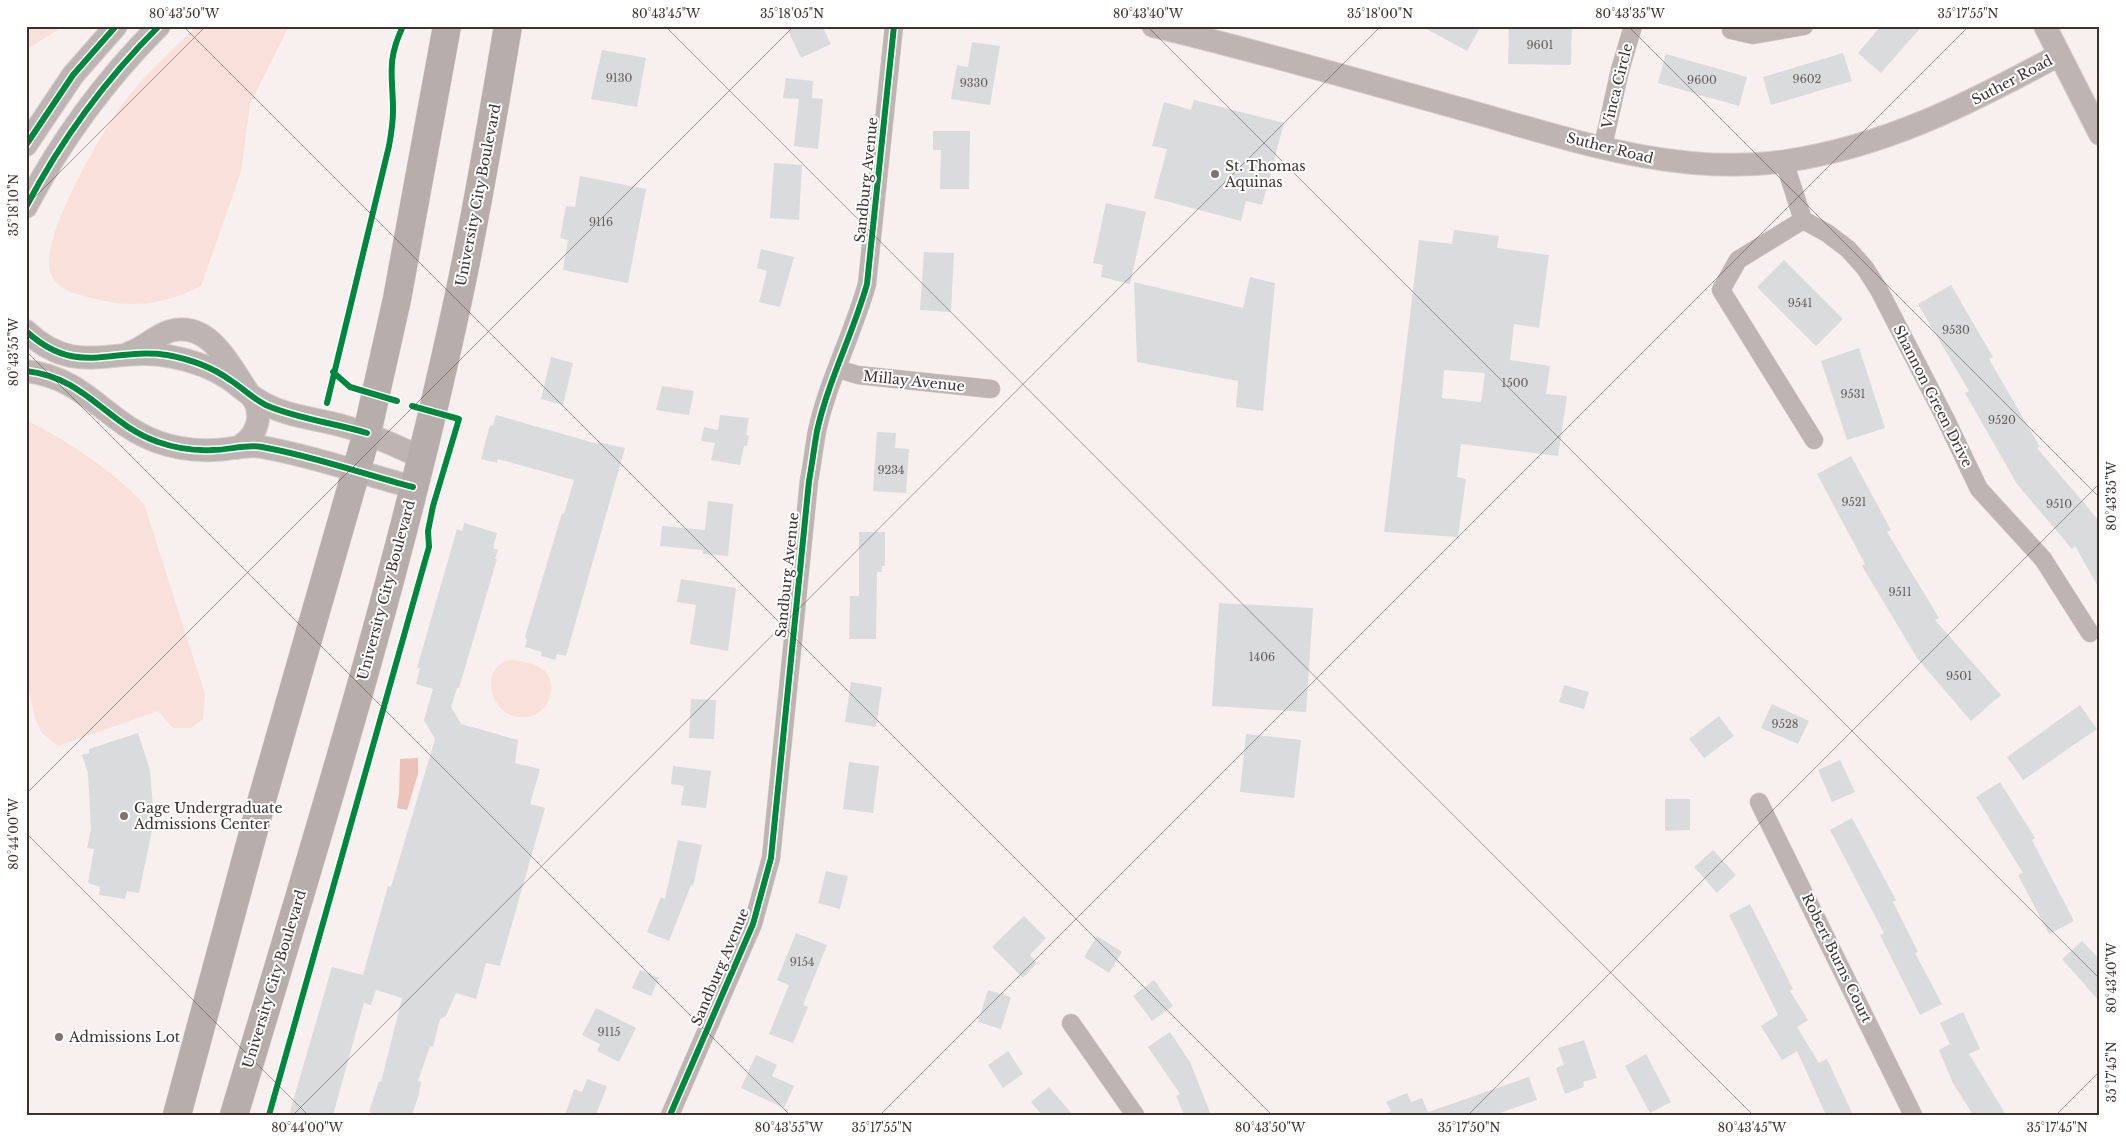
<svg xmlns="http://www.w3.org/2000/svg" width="2126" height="1141" viewBox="0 0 2126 1141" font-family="'Libre Baskerville',serif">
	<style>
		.green { fill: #fae0da }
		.water { fill: #ecc2b8 }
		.building { fill: #dadbdd; fill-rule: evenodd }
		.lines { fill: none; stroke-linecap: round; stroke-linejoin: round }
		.minor-casing { stroke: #d5cecc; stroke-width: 19 }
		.tertiary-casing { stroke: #d5cecc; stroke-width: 24 }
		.primary-casing { stroke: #d5cecc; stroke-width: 29 }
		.minor { stroke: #beb5b2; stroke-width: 18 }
		.tertiary { stroke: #beb5b2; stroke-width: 22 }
		.primary { stroke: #b7adaa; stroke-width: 28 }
		.cycleway-casing { stroke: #fff; stroke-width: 9 }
		.cycleway { stroke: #00873e; stroke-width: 6 }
		.ticks { fill: none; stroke: #3d302d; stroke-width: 1; stroke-opacity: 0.45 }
		.poi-dot { fill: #7e7371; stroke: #fff; stroke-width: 2 }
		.labels { text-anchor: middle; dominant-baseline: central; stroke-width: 4; stroke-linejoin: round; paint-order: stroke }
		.number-label { font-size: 11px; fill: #675e5c }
		.street-label { font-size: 14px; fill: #3d302d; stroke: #fff }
		.poi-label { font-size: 14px; fill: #3d302d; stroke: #fff; text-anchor: start }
		.neatline { fill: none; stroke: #3d302d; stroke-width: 2 }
		.ticks-label { font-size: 12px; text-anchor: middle; fill: #3d302d }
	</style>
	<rect width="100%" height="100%" fill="#f7f0ee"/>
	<!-- green -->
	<path class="green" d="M 26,26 L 64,26 L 29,48 L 26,48 Z
		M 197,26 L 289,26 L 250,104 L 241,172 L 201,286 C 162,306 130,309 88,297 C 73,293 58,290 51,274 C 36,245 102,132 121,106 C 143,76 171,51 197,26 Z
		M 26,420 C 68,441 112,470 144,504 L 205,694 L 203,719 L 191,728 L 173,728 L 158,711 L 58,746 L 41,732 L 35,718 L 26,678 Z
		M 511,660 C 521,661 532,663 541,668 C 559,680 552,708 534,715 C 492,730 474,665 511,660 Z"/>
	<!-- water -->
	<path class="water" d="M 418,758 L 418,774 L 407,810 L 397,808 L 399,794 L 400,759 Z"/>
	<!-- building -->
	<path class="building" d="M 786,26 L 822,26 L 831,44 L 801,58 Z
		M 1421,26 L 1481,26 L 1467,51 Z
		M 1509,26 L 1572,26 L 1571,65 L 1508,64 Z
		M 1881,26 L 1922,26 L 1881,73 L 1858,53 Z
		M 972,42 L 1000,46 L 990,105 L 951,99 L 957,65 L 968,67 Z
		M 602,50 L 646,58 L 637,107 L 591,99 Z
		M 1843,53 L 1852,81 L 1771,105 L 1763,77 Z
		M 1666,54 L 1747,77 L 1739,106 L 1658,83 Z
		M 786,78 L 813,81 L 812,98 L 823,99 L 818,149 L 794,146 L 799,99 L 783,98 Z
		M 1194,100 L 1284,123 L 1262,205 L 1246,201 L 1241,221 L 1154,198 L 1167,149 L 1152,146 L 1164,102 L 1191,110 Z
		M 933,131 L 970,131 L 969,189 L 940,189 L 941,150 L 933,150 Z
		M 774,163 L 802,165 L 799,220 L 770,218 Z
		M 580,176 L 646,189 L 628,283 L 563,270 L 568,240 L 560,238 L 566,206 L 575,207 Z
		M 1106,203 L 1146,212 L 1130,284 L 1101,277 L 1103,265 L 1093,263 Z
		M 1454,230 L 1499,236 L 1497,248 L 1549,255 L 1539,328 L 1514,324 L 1510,360 L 1550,366 L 1546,394 L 1567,396 L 1558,456 L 1461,444 L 1457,477 L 1466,479 L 1458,537 L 1384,532 L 1419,240 L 1452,244 ZM 1444,370 L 1485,373 L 1481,402 L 1442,398 Z
		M 761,249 L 794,257 L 780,307 L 759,302 L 767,271 L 757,268 Z
		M 924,252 L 954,253 L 951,312 L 920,310 Z
		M 1784,260 L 1843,319 L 1816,346 L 1757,287 Z
		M 1250,277 L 1275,283 L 1263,411 L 1236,407 L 1238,381 L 1137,362 L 1134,282 L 1243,308 Z
		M 1951,285 L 1993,357 L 1989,359 L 2040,447 L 2037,448 L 2100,522 L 2100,590 L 2075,546 L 2072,549 L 2017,484 L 1965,393 L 1969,391 L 1918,304 Z
		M 1859,348 L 1885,428 L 1847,440 L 1821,361 Z
		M 551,357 L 573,363 L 563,405 L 541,399 Z
		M 662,386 L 694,391 L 689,415 L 656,410 Z
		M 496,415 L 598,444 L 598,442 L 625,448 L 566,656 L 557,654 L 555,660 L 541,656 L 542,652 L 525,647 L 527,640 L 525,637 L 562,513 L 564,514 L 574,480 L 498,459 L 497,463 L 481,459 L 490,425 L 493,426 Z
		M 720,415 L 749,418 L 746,435 L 749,436 L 747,446 L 744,446 L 740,465 L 711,460 L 715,443 L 701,441 L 704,427 L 718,430 Z
		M 877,432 L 896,433 L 895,448 L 909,449 L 906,493 L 873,491 Z
		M 1851,456 L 1891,530 L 1887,532 L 1939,618 L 1935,620 L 2001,695 L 1971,721 L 1917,658 L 1862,566 L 1865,564 L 1817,474 Z
		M 708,501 L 733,504 L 728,556 L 702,554 L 703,550 L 660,546 L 662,526 L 705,530 Z
		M 464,523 L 497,533 L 493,548 L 498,550 L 495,559 L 497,559 L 459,688 L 457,688 L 451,707 L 461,724 L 518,740 L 515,763 L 540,769 L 530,804 L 545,808 L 500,966 L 486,963 L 476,999 L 456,993 L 446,1016 L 440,1019 L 433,1047 L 430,1046 L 418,1081 L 421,1082 L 419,1094 L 412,1115 L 377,1115 L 369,1112 L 379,1081 L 381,1082 L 402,998 L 376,990 L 371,1005 L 364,1003 L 333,1115 L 289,1115 L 332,967 L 363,975 L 388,886 L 391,887 L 435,739 L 424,720 L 433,689 L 416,684 L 420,668 L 417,668 L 457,529 L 462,531 Z
		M 859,532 L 885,532 L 885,566 L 882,566 L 882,572 L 877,572 L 876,639 L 849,639 L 850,596 L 859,596 Z
		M 681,579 L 736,588 L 728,651 L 690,644 L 696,605 L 677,602 Z
		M 1219,603 L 1313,608 L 1306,712 L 1212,706 Z
		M 851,682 L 882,687 L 876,727 L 845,722 Z
		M 1564,685 L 1589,692 L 1584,709 L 1559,702 Z
		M 691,699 L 716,700 L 714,739 L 689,738 Z
		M 1772,704 L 1809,721 L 1798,744 L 1761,728 Z
		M 2080,705 L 2097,729 L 2023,780 L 2007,757 Z
		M 1719,716 L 1734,736 L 1704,758 L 1689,739 Z
		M 138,733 L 150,770 L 154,821 L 139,893 L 127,891 L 125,899 L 99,895 L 100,887 L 88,883 L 94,849 L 87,848 L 91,829 L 88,773 L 82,755 L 89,753 L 89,749 Z
		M 1246,734 L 1301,740 L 1294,798 L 1240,792 Z
		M 1840,760 L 1855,792 L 1832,802 L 1818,770 Z
		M 849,762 L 879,766 L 873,813 L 843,809 Z
		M 673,766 L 711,771 L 706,808 L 681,805 L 684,786 L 671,784 Z
		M 2000,782 L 2035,838 L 2032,840 L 2074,921 L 2049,934 L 2018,875 L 2023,873 L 1976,797 Z
		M 1665,799 L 1690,799 L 1690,830 L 1665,831 Z
		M 1852,818 L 1896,900 L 1893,902 L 1918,952 L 1915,953 L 1942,1004 L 1920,1015 L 1880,935 L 1884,933 L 1830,830 Z
		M 678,840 L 702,845 L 693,886 L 691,885 L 669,941 L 647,932 L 661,897 L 665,899 Z
		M 1713,850 L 1736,875 L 1717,893 L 1694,867 Z
		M 826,871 L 848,876 L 840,909 L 818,903 Z
		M 1750,904 L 1793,989 L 1790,991 L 1808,1020 L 1797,1027 L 1819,1063 L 1827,1059 L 1853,1115 L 1826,1115 L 1797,1051 L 1782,1060 L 1761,1026 L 1778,1015 L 1729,915 Z
		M 1024,916 L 1046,938 L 1030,955 L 1037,963 L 1023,978 L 992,947 Z
		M 796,933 L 827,945 L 803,1005 L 808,1007 L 793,1043 L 769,1034 L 789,985 L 777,980 Z
		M 1097,936 L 1122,952 L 1109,973 L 1084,957 Z
		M 2082,941 L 2100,960 L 2100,1002 L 2062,959 Z
		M 640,970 L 659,978 L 651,996 L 632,988 Z
		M 1154,980 L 1173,1006 L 1152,1021 L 1133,996 Z
		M 988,990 L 1011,997 L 1001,1029 L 978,1022 Z
		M 596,1008 L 636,1028 L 619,1062 L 597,1051 L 600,1044 L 582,1035 Z
		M 1963,1012 L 1980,1049 L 1969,1054 L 2006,1115 L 1973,1115 L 1953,1083 L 1939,1050 L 1950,1044 L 1940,1023 Z
		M 1170,1032 L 1190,1062 L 1211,1115 L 1184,1115 L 1176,1096 L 1180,1094 L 1148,1047 Z
		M 1584,1040 L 1597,1078 L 1583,1082 L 1584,1087 L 1565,1094 L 1556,1068 L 1564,1065 L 1558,1048 Z
		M 1008,1051 L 1023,1074 L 1003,1088 L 988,1065 Z
		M 1646,1054 L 1671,1102 L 1650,1113 L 1625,1066 Z
		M 756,1055 L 777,1065 L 772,1076 L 794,1086 L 784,1108 L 741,1088 Z
		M 1529,1077 L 1537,1100 L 1494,1115 L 1383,1115 L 1391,1111 L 1386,1102 L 1407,1093 L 1411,1102 L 1422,1098 L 1428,1112 Z
		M 587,1079 L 607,1086 L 596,1115 L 565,1115 L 574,1089 L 582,1092 Z
		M 1049,1087 L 1073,1115 L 1042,1115 L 1031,1102 Z"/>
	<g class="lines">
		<!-- minor casing -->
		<g class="minor-casing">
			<path id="minor" d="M 1731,26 L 1731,30 L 1753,35 L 1804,26
				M 1603,146 L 1620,70 L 1633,26
				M 1784,161 L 1803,220 L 1827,233 L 1848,249 L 1865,268 L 1879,290 L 1945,418 L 1979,489 L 2043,559 L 2090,633
				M 1803,220 L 1738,260 L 1721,290 L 1814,440
				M 838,369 L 858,375 L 991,389
				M 1759,802 L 1913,1115
				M 1071,1023 L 1135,1115
				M 670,1115 L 753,924 L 771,858 L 809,481 C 812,465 814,448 817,431 C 828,381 853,334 867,284 L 894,26"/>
		</g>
		<!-- tertiary casing -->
		<g class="tertiary-casing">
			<path id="tertiary" d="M 1153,26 C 1259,51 1364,82 1469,111 C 1572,140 1678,177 1786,161 C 1887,146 1970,103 2059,55
				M 2045,26 L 2100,134
				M 26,145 L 73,75 L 116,26
				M 26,207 C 61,140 105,80 159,26
				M 26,331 C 78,380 115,344 173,357 C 193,361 213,368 229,379 C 242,388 253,399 267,405 C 291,417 318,419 343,426 C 370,433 395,446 421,457
				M 129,353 C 144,348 155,336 170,331 C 213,319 233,374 254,400 C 264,419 255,438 237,448
				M 26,371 C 87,378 105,423 158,442 C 175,448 195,451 213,450 C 229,450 246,444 262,447 C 313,456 363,474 413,487"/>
		</g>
		<!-- primary casing -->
		<g class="primary-casing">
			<path id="primary" d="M 177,1115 L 263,796 L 367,433 L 397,299 L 447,26
				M 234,1115 C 317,838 404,560 463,276 C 480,193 494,110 508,26"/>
		</g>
		<!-- minor -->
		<use href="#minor" class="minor"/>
		<!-- tertiary -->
		<use href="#tertiary" class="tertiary"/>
		<!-- primary -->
		<use href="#primary" class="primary"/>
		<!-- cycleway casing -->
		<g class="cycleway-casing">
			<path id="cycleway" d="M 26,145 L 73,75 L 116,26
				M 26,207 C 61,140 105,80 159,26
				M 26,331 C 77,378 110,347 167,355 C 189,359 212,367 230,380 C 243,388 254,400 268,406 C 299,419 334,423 367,433
				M 26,371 C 87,378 105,423 158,442 C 175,448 195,451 213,450 C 229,450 246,444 262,447 C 313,456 363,474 413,487
				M 333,372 L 350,387 L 397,401
				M 327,403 L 389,146 C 391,135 393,123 393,111 C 393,75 386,62 403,26
				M 269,1115 L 421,575 L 429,547 L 428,531 L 433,506 L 459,419 L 412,406
				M 670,1115 L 753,924 L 771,858 L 809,481 C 812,465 814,448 817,431 C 828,381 853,334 867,284 L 894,26"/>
		</g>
		<!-- cycleway -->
		<use href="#cycleway" class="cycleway"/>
	</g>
	<!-- ticks -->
	<path class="ticks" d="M 183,26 L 1272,1115M 665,26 L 1753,1115M 1147,26 L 2100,979M 1628,26 L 2100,498M 26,206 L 206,26M 26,351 L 790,1115M 26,794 L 794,26M 26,833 L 308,1115M 293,1115 L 1381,26M 880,1115 L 1969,26M 1468,1115 L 2100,483M 2056,1115 L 2100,1071"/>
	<!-- markers -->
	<g class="poi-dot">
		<circle cx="1215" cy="174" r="5"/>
		<circle cx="124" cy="816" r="5"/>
		<circle cx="59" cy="1037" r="5"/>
	</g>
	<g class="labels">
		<!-- number labels -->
		<g class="number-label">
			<text x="1540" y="45">9601</text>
			<text x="619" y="78">9130</text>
			<text x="1807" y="79">9602</text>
			<text x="1702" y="80">9600</text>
			<text x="974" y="83">9330</text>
			<text x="601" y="222">9116</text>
			<text x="1800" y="303">9541</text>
			<text x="1956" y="330">9530</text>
			<text x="1515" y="383">1500</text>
			<text x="1853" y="394">9531</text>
			<text x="2002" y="420">9520</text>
			<text x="891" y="470">9234</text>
			<text x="1854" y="502">9521</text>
			<text x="2059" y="504">9510</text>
			<text x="1900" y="592">9511</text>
			<text x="1262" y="657">1406</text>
			<text x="1959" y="676">9501</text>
			<text x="1785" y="724">9528</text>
			<text x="802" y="962">9154</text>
			<text x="609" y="1032">9115</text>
		</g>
		<!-- street labels -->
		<g class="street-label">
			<text transform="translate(2012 80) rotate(-28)">Suther Road</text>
			<text transform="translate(1617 86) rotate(-76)">Vinca Circle</text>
			<text transform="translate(1610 148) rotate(14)">Suther Road</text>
			<text transform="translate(866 180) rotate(-84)">Sandburg Avenue</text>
			<text transform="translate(478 195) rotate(-79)">University City Boulevard</text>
			<text transform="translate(914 381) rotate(6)">Millay Avenue</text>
			<text transform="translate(1933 396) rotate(63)">Shannon Green Drive</text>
			<text transform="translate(787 575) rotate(-84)">Sandburg Avenue</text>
			<text transform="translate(386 590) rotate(-75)">University City Boulevard</text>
			<text transform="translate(1837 958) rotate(64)">Robert Burns Court</text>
			<text transform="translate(720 967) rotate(-67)">Sandburg Avenue</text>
			<text transform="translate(274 979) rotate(-73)">University City Boulevard</text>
		</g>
		<!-- poi labels -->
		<g class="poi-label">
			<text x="1225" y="166">St. Thomas<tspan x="1225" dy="16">Aquinas</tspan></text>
			<text x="134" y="808">Gage Undergraduate<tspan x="134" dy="16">Admissions Center</tspan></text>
			<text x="69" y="1037">Admissions Lot</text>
		</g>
	</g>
	<!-- border -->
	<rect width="2126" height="1141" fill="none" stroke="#ffffff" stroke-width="55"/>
	<rect x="28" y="28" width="2070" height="1086" class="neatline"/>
	<g class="ticks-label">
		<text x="184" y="18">80°43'50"W</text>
		<text x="666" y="18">80°43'45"W</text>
		<text x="792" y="18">35°18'05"N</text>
		<text x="1148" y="18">80°43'40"W</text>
		<text x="1380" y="18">35°18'00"N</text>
		<text x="1630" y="18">80°43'35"W</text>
		<text x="1968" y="18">35°17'55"N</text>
		<text transform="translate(14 205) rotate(-90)" y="4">35°18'10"N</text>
		<text transform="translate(14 352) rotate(-90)" y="4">80°43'55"W</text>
		<text transform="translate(2112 496) rotate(-90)" y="4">80°43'35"W</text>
		<text transform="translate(14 834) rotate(-90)" y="4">80°44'00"W</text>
		<text transform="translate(2112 978) rotate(-90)" y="4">80°43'40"W</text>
		<text transform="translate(2112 1072) rotate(-90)" y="4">35°17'45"N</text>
		<text x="307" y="1132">80°44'00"W</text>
		<text x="789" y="1132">80°43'55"W</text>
		<text x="882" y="1132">35°17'55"N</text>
		<text x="1270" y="1132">80°43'50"W</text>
		<text x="1469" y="1132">35°17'50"N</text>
		<text x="1752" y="1132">80°43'45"W</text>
		<text x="2057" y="1132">35°17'45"N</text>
	</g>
</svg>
